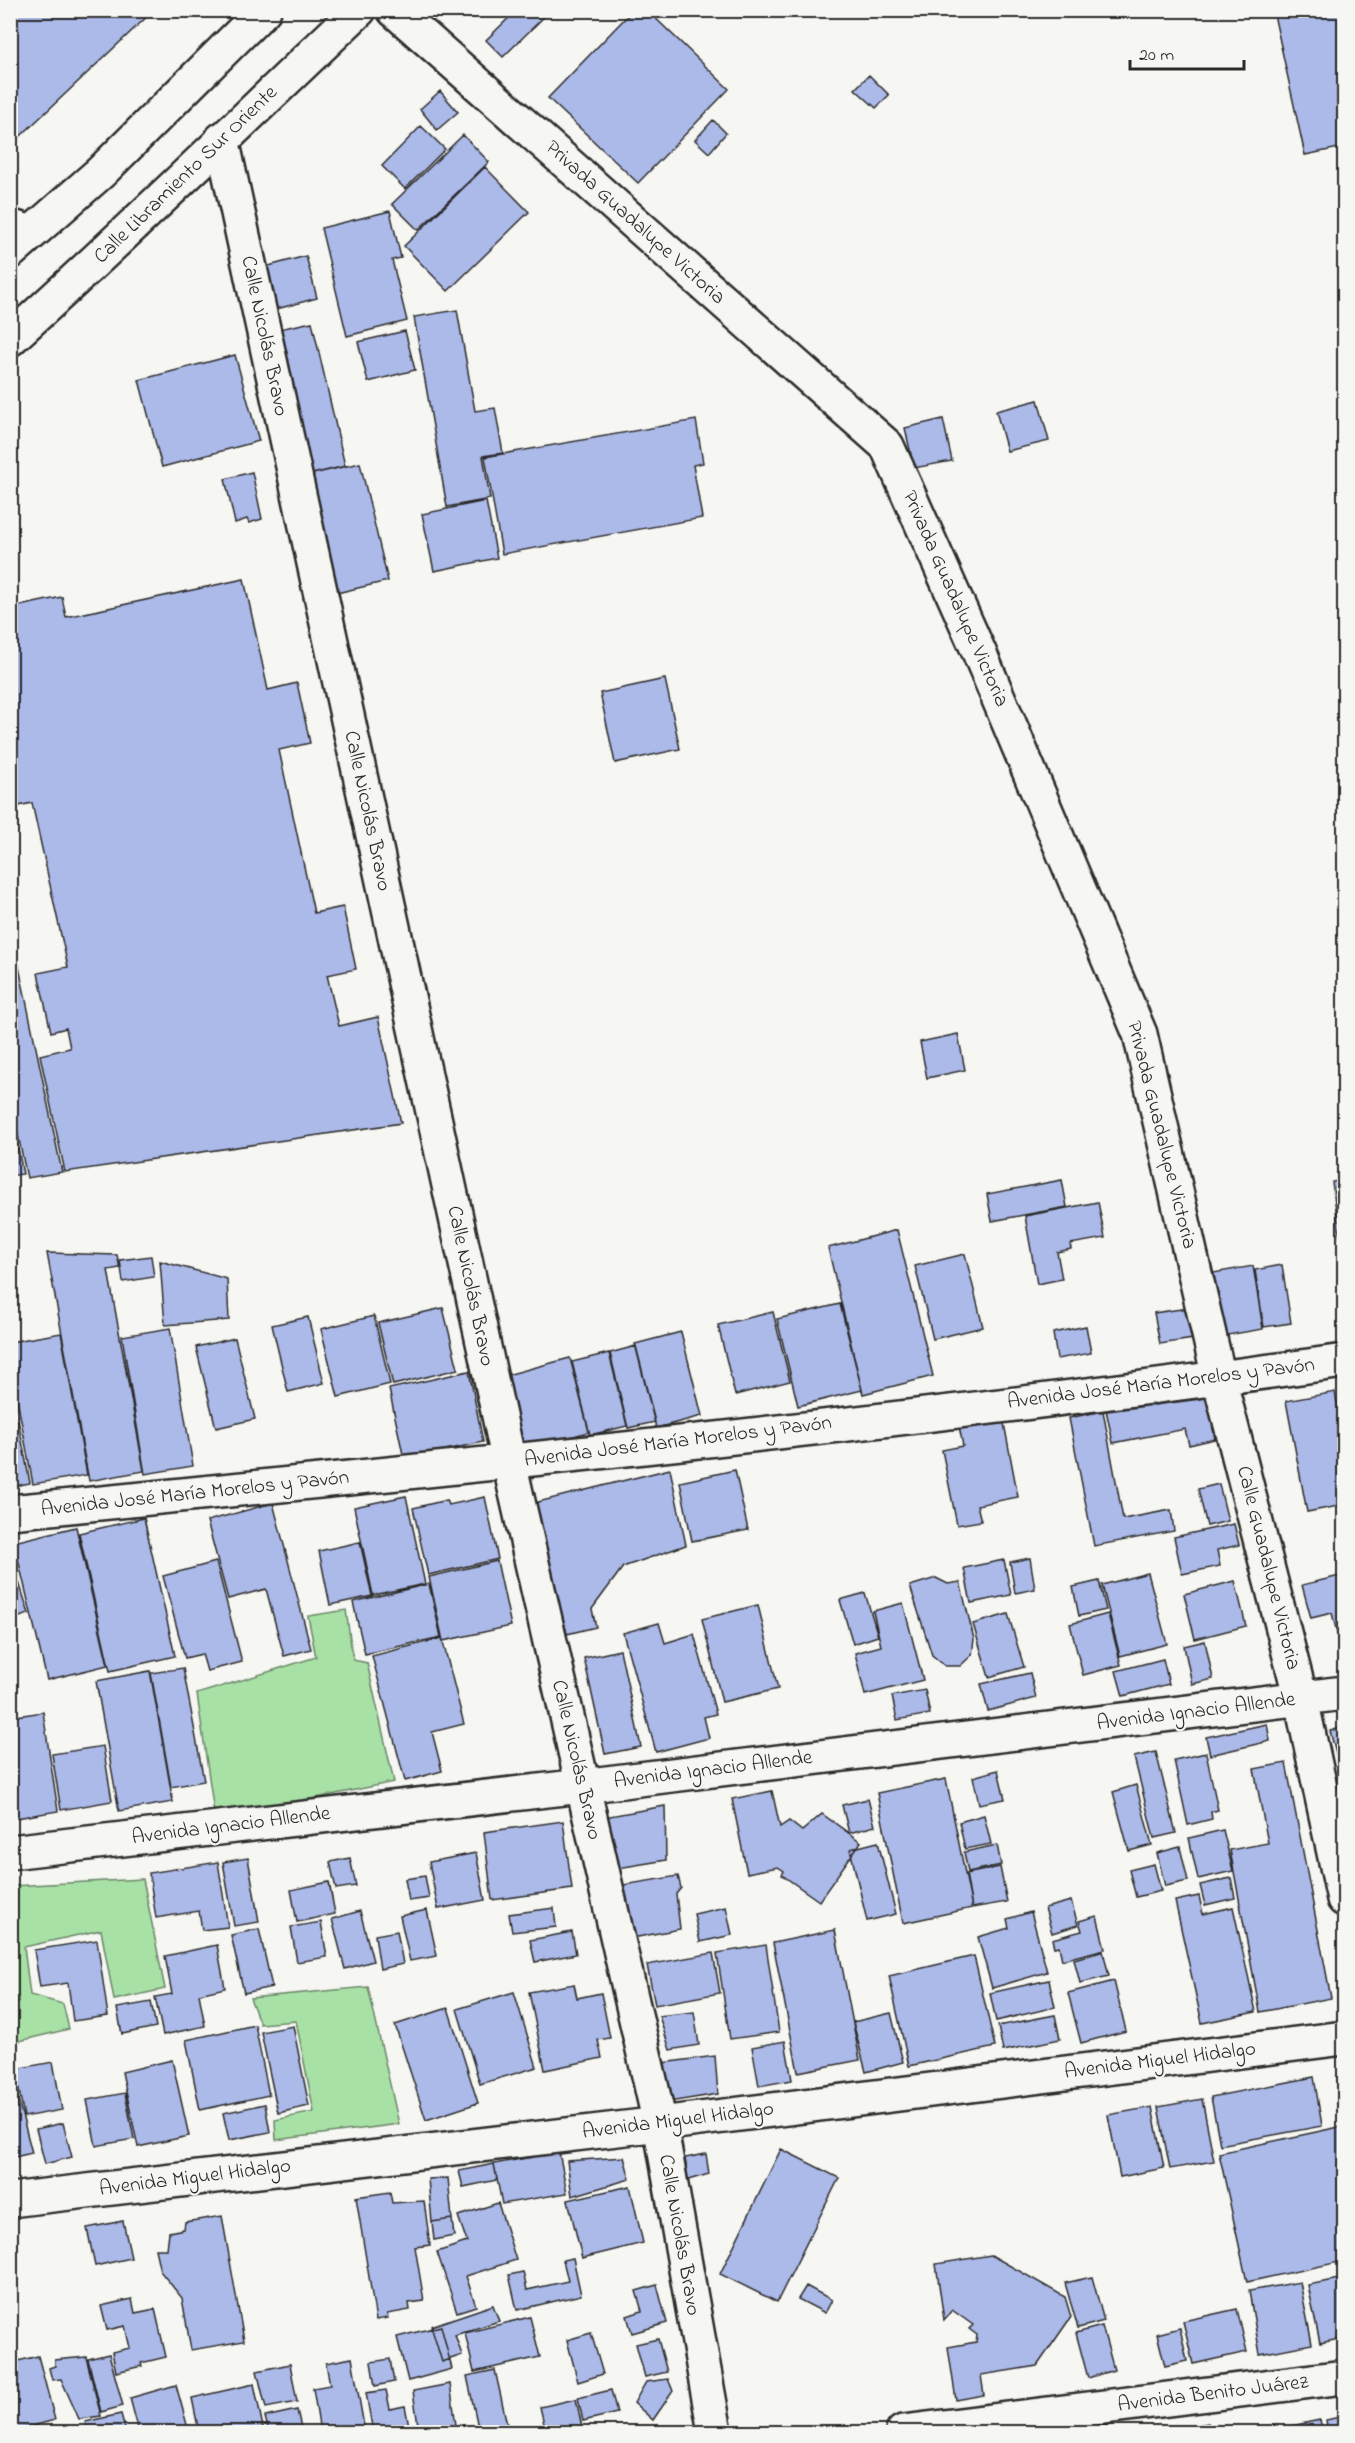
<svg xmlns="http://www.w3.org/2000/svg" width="1355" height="2443" viewBox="0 0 1355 2443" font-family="'Indie Flower',sans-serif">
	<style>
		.green { fill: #a8e1a5; stroke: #6a8668; stroke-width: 1.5 }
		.building { fill: #acbaea; stroke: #2b2b2b; stroke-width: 1.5 }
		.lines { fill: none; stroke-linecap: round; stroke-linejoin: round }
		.service-casing { stroke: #2b2b2b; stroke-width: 26 }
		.minor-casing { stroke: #2b2b2b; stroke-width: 38 }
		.primary-casing { stroke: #2b2b2b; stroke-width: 38 }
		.service { stroke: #f6f6f2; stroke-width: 21 }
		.minor { stroke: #f6f6f2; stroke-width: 33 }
		.primary { stroke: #f6f6f2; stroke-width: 33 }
		.labels { text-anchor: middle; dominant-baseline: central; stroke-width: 4.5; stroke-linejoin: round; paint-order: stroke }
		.street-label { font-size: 21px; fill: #2b2b2b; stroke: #f6f6f2 }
	</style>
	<rect width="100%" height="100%" fill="#f6f6f2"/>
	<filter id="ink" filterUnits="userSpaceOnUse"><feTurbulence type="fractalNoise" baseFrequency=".0167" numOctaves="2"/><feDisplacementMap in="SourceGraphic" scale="12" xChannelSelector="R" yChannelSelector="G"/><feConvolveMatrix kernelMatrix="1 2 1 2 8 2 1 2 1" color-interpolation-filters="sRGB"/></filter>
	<g filter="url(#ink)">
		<!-- green -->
		<path class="green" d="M 346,1610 L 353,1660 L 367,1663 L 394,1782 L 215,1819 L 197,1694 L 316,1657 L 308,1616 Z
			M 143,1879 L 165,1989 L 114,2000 L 101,1930 L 24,1947 L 30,1995 L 63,2004 L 69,2029 L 11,2043 L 11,1886 Z
			M 368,1987 L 399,2124 L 276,2140 L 275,2120 L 314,2112 L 296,2021 L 260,2024 L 250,1998 Z"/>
		<!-- building -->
		<path class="building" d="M 10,10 L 154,10 L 10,146 Z
			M 517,10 L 551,10 L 503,57 L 486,40 Z
			M 633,10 L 647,10 L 729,89 L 638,183 L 548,98 Z
			M 1273,10 L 1344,10 L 1344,147 L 1305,155 Z
			M 869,75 L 889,95 L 876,108 L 855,89 Z
			M 440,91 L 458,112 L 437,130 L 420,109 Z
			M 713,120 L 726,133 L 709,153 L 695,140 Z
			M 421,126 L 445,149 L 405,189 L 382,166 Z
			M 463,135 L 489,162 L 418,230 L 392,204 Z
			M 485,167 L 529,212 L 448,291 L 404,246 Z
			M 390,211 L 401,258 L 392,260 L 407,321 L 347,336 L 321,228 Z
			M 306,256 L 317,298 L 262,313 L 250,271 Z
			M 457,310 L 475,411 L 495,408 L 503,453 L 483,456 L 490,499 L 447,507 L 414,317 Z
			M 312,322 L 345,466 L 304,476 L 270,331 Z
			M 405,331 L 415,370 L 368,382 L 358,342 Z
			M 235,355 L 259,441 L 162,467 L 139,380 Z
			M 1038,400 L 1049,441 L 1007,451 L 996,411 Z
			M 943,419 L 952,461 L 914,468 L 905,428 Z
			M 696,420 L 703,463 L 693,465 L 702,518 L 502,554 L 485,457 Z
			M 360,463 L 388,581 L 328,595 L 300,477 Z
			M 252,472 L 262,519 L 249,523 L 247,519 L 235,523 L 225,479 Z
			M 486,501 L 497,558 L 434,571 L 422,514 Z
			M 244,579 L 268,690 L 297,683 L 310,743 L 279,750 L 314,913 L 343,907 L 356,969 L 327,975 L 339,1026 L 378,1017 L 401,1123 L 65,1172 L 40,1055 L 70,1048 L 66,1028 L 51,1032 L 38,973 L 68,967 L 32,803 L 10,808 L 10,744 L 14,743 L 10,727 L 10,608 L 62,597 L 66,617 Z
			M 665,679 L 680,749 L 615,763 L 600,693 Z
			M 10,924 L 62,1172 L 27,1178 L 12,1106 L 10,1106 Z
			M 958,1034 L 965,1070 L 927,1078 L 920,1042 Z
			M 10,1107 L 23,1174 L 10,1176 Z
			M 1062,1180 L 1067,1207 L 992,1221 L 987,1194 Z
			M 1344,1180 L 1344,1265 L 1332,1182 Z
			M 1098,1202 L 1105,1238 L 1070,1244 L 1071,1249 L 1057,1252 L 1062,1279 L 1037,1284 L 1025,1216 Z
			M 897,1230 L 933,1376 L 863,1394 L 828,1248 Z
			M 47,1253 L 117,1255 L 120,1268 L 108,1270 L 144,1471 L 89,1481 Z
			M 965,1254 L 983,1327 L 933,1339 L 915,1266 Z
			M 151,1256 L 154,1277 L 123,1282 L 120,1260 Z
			M 160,1261 L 227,1279 L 229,1320 L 165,1325 Z
			M 1282,1265 L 1291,1323 L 1264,1327 L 1255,1270 Z
			M 1253,1266 L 1263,1329 L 1222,1336 L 1213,1273 Z
			M 840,1304 L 862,1390 L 798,1406 L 777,1319 Z
			M 443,1308 L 458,1369 L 393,1385 L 378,1323 Z
			M 1188,1308 L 1193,1339 L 1160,1344 L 1154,1313 Z
			M 773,1312 L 790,1381 L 735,1395 L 718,1325 Z
			M 374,1316 L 390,1384 L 338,1397 L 321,1329 Z
			M 308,1317 L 324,1383 L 288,1392 L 272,1325 Z
			M 1086,1326 L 1091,1353 L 1057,1359 L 1053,1333 Z
			M 170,1328 L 193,1466 L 145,1474 L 122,1336 Z
			M 681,1332 L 702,1416 L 656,1428 L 635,1344 Z
			M 61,1333 L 87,1475 L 33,1484 L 10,1362 L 10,1342 Z
			M 235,1338 L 255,1419 L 216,1428 L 196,1347 Z
			M 636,1346 L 655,1422 L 628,1428 L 610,1353 Z
			M 609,1353 L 627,1426 L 590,1435 L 572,1362 Z
			M 570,1358 L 589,1432 L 522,1449 L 503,1376 Z
			M 469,1371 L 483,1442 L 404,1459 L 389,1389 Z
			M 10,1378 L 30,1483 L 10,1487 Z
			M 1206,1391 L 1215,1439 L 1189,1445 L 1185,1429 L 1113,1443 L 1106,1410 Z
			M 1335,1392 L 1344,1442 L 1344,1505 L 1307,1512 L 1286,1401 Z
			M 1103,1411 L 1123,1519 L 1171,1510 L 1174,1531 L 1094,1546 L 1069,1418 Z
			M 1003,1418 L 1018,1497 L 977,1505 L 981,1521 L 957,1525 L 942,1450 L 963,1446 L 959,1426 Z
			M 670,1469 L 686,1545 L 623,1567 L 592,1609 L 596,1627 L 567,1634 L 534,1503 Z
			M 735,1470 L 748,1530 L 692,1541 L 680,1482 Z
			M 1219,1484 L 1228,1521 L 1207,1526 L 1198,1489 Z
			M 406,1496 L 425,1584 L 373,1595 L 354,1507 Z
			M 485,1497 L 498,1559 L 428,1575 L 413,1508 L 447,1500 L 449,1505 Z
			M 273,1503 L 311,1649 L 284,1656 L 266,1589 L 228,1599 L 207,1521 Z
			M 144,1518 L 175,1656 L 110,1671 L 79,1533 Z
			M 1234,1524 L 1239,1545 L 1217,1550 L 1220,1566 L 1182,1574 L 1174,1537 Z
			M 76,1527 L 108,1665 L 47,1680 L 14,1542 Z
			M 360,1542 L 372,1596 L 330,1605 L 319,1551 Z
			M 10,1553 L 29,1614 L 10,1620 Z
			M 1030,1558 L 1035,1589 L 1015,1593 L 1010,1562 Z
			M 1004,1560 L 1011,1595 L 971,1603 L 964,1568 Z
			M 497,1561 L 511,1626 L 443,1641 L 429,1577 Z
			M 216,1562 L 242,1662 L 207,1671 L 202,1654 L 185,1658 L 163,1576 Z
			M 1148,1573 L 1167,1644 L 1120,1656 L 1102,1585 Z
			M 1344,1575 L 1344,1644 L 1340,1645 L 1332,1613 L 1311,1618 L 1302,1585 Z
			M 936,1578 L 948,1584 L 960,1582 L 974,1639 L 972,1655 L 960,1666 L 945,1666 L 932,1655 L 910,1586 Z
			M 1099,1581 L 1106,1610 L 1079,1616 L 1073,1587 Z
			M 1235,1581 L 1246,1626 L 1195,1639 L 1184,1594 Z
			M 429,1584 L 441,1637 L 365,1654 L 353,1602 Z
			M 865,1593 L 878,1636 L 853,1644 L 840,1600 Z
			M 903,1603 L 923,1680 L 865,1695 L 855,1653 L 881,1646 L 873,1611 Z
			M 758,1605 L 778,1689 L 722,1702 L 702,1619 Z
			M 1008,1614 L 1024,1667 L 989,1677 L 973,1624 Z
			M 1108,1614 L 1121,1665 L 1083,1675 L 1070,1624 Z
			M 659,1623 L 665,1643 L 694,1634 L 716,1714 L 704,1717 L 709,1738 L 656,1752 L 623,1633 Z
			M 442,1638 L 464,1724 L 432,1732 L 442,1771 L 405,1781 L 372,1656 Z
			M 1205,1641 L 1213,1679 L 1192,1684 L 1184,1646 Z
			M 620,1650 L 641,1747 L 605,1754 L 584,1658 Z
			M 1163,1659 L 1169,1684 L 1123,1696 L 1116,1671 Z
			M 183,1668 L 204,1781 L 171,1787 L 151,1673 Z
			M 150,1671 L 173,1802 L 119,1811 L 96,1681 Z
			M 1030,1673 L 1036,1698 L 988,1711 L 981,1684 Z
			M 925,1690 L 930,1714 L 897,1720 L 892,1696 Z
			M 43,1712 L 58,1811 L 10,1819 L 10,1717 Z
			M 1267,1724 L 1270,1741 L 1210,1755 L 1206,1737 Z
			M 1344,1727 L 1344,1763 L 1339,1765 L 1330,1731 Z
			M 103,1746 L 112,1801 L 61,1810 L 52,1754 Z
			M 1156,1752 L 1176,1833 L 1154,1838 L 1134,1757 Z
			M 1206,1753 L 1218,1810 L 1211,1812 L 1212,1819 L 1188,1825 L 1174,1760 Z
			M 1286,1763 L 1331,1998 L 1260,2012 L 1230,1850 L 1268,1843 L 1254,1769 Z
			M 998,1770 L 1005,1799 L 979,1804 L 973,1777 Z
			M 946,1779 L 972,1908 L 903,1923 L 877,1793 Z
			M 1136,1785 L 1152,1845 L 1129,1851 L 1113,1792 Z
			M 772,1791 L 780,1827 L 789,1821 L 802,1831 L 822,1814 L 861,1842 L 819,1901 L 782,1875 L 784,1871 L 778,1867 L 747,1873 L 732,1799 Z
			M 868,1799 L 875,1826 L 849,1833 L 842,1805 Z
			M 665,1806 L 666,1860 L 612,1869 L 604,1817 Z
			M 984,1815 L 991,1844 L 965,1849 L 959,1822 Z
			M 563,1821 L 572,1889 L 492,1900 L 484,1832 Z
			M 1223,1830 L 1233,1871 L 1198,1879 L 1189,1838 Z
			M 878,1842 L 896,1914 L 867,1921 L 850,1849 Z
			M 997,1845 L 1001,1865 L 968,1872 L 964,1852 Z
			M 1180,1847 L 1188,1881 L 1165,1886 L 1157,1853 Z
			M 476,1853 L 485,1900 L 438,1909 L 429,1862 Z
			M 248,1858 L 259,1922 L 234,1926 L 223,1862 Z
			M 350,1858 L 356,1886 L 336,1889 L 330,1862 Z
			M 218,1862 L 228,1927 L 202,1930 L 199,1911 L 156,1918 L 149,1873 Z
			M 1154,1864 L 1161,1891 L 1136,1897 L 1129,1870 Z
			M 1000,1867 L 1007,1902 L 972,1908 L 966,1874 Z
			M 425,1876 L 429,1898 L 409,1901 L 405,1879 Z
			M 678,1876 L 681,1888 L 676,1894 L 680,1929 L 627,1939 L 617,1886 Z
			M 1231,1878 L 1235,1898 L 1205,1905 L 1200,1885 Z
			M 329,1882 L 335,1914 L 297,1922 L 291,1890 Z
			M 1199,1896 L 1203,1914 L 1233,1907 L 1256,2012 L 1202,2023 L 1175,1901 Z
			M 1071,1901 L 1078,1925 L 1052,1933 L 1045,1908 Z
			M 726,1907 L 732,1935 L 700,1942 L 694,1914 Z
			M 554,1908 L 556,1927 L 512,1932 L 509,1914 Z
			M 427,1910 L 437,1956 L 410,1961 L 400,1916 Z
			M 360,1911 L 373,1961 L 345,1969 L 332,1919 Z
			M 1031,1912 L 1047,1972 L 992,1988 L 978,1937 L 1009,1928 L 1007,1919 Z
			M 1097,1916 L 1105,1949 L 1062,1960 L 1059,1946 L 1054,1947 L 1052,1939 L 1082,1931 L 1079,1921 Z
			M 321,1922 L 327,1957 L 297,1962 L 291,1927 Z
			M 259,1929 L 272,1987 L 244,1993 L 231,1935 Z
			M 835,1930 L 860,2060 L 798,2072 L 773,1943 Z
			M 397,1931 L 403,1964 L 380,1969 L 375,1935 Z
			M 572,1932 L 576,1954 L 535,1962 L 530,1940 Z
			M 97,1940 L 108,2016 L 73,2021 L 68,1983 L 40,1987 L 34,1950 Z
			M 217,1945 L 225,1988 L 199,1994 L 205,2026 L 163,2035 L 155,1997 L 172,1994 L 165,1956 Z
			M 766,1945 L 779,2032 L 730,2039 L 717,1953 Z
			M 1103,1951 L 1109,1976 L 1080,1983 L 1074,1959 Z
			M 713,1953 L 720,1993 L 655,2005 L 647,1965 Z
			M 974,1956 L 995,2047 L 909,2066 L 889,1976 Z
			M 1049,1980 L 1055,2007 L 996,2021 L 990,1993 Z
			M 1114,1981 L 1126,2031 L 1081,2043 L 1068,1993 Z
			M 574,1984 L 577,1998 L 601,1993 L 610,2038 L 598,2040 L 602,2058 L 545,2070 L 529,1992 Z
			M 514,1992 L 537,2067 L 480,2084 L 457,2009 Z
			M 151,2002 L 156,2027 L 122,2034 L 117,2008 Z
			M 448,2008 L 478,2103 L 426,2120 L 395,2025 Z
			M 694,2012 L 699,2045 L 670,2050 L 659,2016 Z
			M 891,2013 L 903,2062 L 866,2072 L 853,2022 Z
			M 1055,2015 L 1060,2039 L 1003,2051 L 998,2026 Z
			M 255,2025 L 269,2095 L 200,2110 L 186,2040 Z
			M 293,2026 L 309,2106 L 278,2113 L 261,2032 Z
			M 785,2041 L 792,2080 L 759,2086 L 752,2047 Z
			M 715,2056 L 718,2094 L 663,2103 L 655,2064 Z
			M 172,2060 L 189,2136 L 138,2147 L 122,2072 Z
			M 53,2062 L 62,2110 L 24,2117 L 15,2069 Z
			M 1314,2077 L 1322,2126 L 1220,2145 L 1211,2097 Z
			M 10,2092 L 16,2092 L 32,2153 L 10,2158 Z
			M 125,2093 L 134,2139 L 96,2146 L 87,2100 Z
			M 1202,2099 L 1214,2161 L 1170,2169 L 1158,2107 Z
			M 265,2104 L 270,2132 L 229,2140 L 223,2113 Z
			M 1152,2107 L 1164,2168 L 1120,2177 L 1108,2115 Z
			M 63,2123 L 72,2157 L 45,2164 L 36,2129 Z
			M 1344,2126 L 1344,2261 L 1247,2282 L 1219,2153 Z
			M 781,2149 L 839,2178 L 777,2302 L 720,2274 Z
			M 559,2152 L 567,2193 L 502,2204 L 494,2164 Z
			M 706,2154 L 709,2174 L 688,2180 L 685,2158 Z
			M 624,2157 L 630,2179 L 572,2196 L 567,2161 Z
			M 494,2164 L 497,2180 L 463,2187 L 459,2171 Z
			M 448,2178 L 452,2219 L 432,2222 L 428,2179 Z
			M 630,2186 L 643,2243 L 582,2258 L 568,2200 Z
			M 390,2192 L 392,2203 L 424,2201 L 430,2245 L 415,2247 L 424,2301 L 409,2303 L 410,2310 L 387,2314 L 388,2318 L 376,2320 L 356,2197 Z
			M 498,2203 L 516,2260 L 466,2276 L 476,2306 L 457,2312 L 437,2252 L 467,2242 L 458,2216 Z
			M 222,2216 L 244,2341 L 191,2350 L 182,2298 L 160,2271 L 155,2249 L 167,2249 L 169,2232 L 184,2229 L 185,2222 Z
			M 452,2219 L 454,2236 L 434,2240 L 432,2222 Z
			M 123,2221 L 131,2258 L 95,2266 L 87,2228 Z
			M 991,2255 L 1065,2297 L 1071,2317 L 1037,2366 L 981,2375 L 984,2395 L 956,2400 L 948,2347 L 976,2342 L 977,2335 L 969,2329 L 973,2325 L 952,2310 L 944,2320 L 936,2264 Z
			M 573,2258 L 581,2295 L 517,2310 L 509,2275 L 523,2272 L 527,2290 L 568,2281 L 563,2260 Z
			M 1092,2277 L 1104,2321 L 1078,2328 L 1065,2283 Z
			M 1344,2278 L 1344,2338 L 1320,2343 L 1308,2285 Z
			M 1300,2282 L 1312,2344 L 1260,2354 L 1249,2291 Z
			M 657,2285 L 667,2323 L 632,2333 L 627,2316 L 642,2311 L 636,2291 Z
			M 806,2286 L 832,2300 L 825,2313 L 798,2299 Z
			M 132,2299 L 135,2313 L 155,2309 L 166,2357 L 141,2363 L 142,2366 L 116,2372 L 112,2352 L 130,2348 L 125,2326 L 107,2330 L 101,2306 Z
			M 493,2305 L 499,2321 L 455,2335 L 462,2355 L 442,2362 L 431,2326 Z
			M 1237,2309 L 1247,2352 L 1193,2364 L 1183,2321 Z
			M 530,2317 L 540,2357 L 474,2372 L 465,2333 Z
			M 441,2326 L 452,2369 L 408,2381 L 397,2337 Z
			M 1102,2326 L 1114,2370 L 1088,2378 L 1076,2333 Z
			M 1180,2328 L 1187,2361 L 1165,2366 L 1157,2334 Z
			M 591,2333 L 603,2374 L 578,2382 L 567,2340 Z
			M 658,2339 L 667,2372 L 645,2377 L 636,2344 Z
			M 109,2354 L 123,2406 L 101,2412 L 88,2359 Z
			M 38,2356 L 55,2420 L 10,2432 L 10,2363 Z
			M 86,2357 L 101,2416 L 79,2419 L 61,2379 L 52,2380 L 49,2368 L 55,2366 L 55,2360 Z
			M 352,2358 L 365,2432 L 320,2432 L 313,2388 L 330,2385 L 326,2363 Z
			M 390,2359 L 394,2382 L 375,2386 L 371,2362 Z
			M 290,2364 L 297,2402 L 266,2408 L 257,2371 Z
			M 495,2370 L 508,2429 L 496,2432 L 479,2432 L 467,2376 Z
			M 668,2379 L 673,2391 L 653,2420 L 634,2403 L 646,2382 Z
			M 254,2384 L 264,2432 L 199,2432 L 192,2398 Z
			M 450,2384 L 457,2432 L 419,2432 L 413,2391 Z
			M 176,2385 L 189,2432 L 139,2432 L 130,2398 Z
			M 386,2390 L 390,2409 L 405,2406 L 410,2432 L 373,2432 L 366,2393 Z
			M 611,2390 L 617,2413 L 583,2421 L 578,2398 Z
			M 576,2399 L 583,2432 L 546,2432 L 540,2407 Z
			M 297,2410 L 302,2432 L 269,2432 L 265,2417 Z
			M 121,2414 L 126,2432 L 88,2432 L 85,2422 Z
			M 1344,2416 L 1344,2432 L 1328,2432 L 1326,2420 Z
			M 1320,2420 L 1323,2432 L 1292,2432 L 1291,2426 Z
			M 1208,2423 L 1211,2432 L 1186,2432 L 1185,2427 Z"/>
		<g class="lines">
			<!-- service casing -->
			<g class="service-casing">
				<path id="service" d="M 10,220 L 36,228"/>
			</g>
			<!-- minor casing -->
			<g class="minor-casing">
				<path id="minor" d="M 394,10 L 887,446 L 979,652 L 1140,1034 L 1219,1378 L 1301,1699 L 1344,1899
					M 222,139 L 509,1462 L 660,2124 L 715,2432
					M 10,1512 C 456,1468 901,1423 1344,1361
					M 10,1852 L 582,1786 L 1344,1693
					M 10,2200 L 660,2124 L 1344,2038
					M 903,2432 L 1344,2377"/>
			</g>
			<!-- primary casing -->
			<g class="primary-casing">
				<path id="primary" d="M 10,252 L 101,172 L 264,10
					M 10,339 C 129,232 243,120 359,10"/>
			</g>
			<!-- service -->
			<use href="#service" class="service"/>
			<!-- minor -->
			<use href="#minor" class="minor"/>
			<!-- primary -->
			<use href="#primary" class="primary"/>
		</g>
	</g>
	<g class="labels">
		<!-- street labels -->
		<g class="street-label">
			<text transform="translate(186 175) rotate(-44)">Calle Libramiento Sur Oriente</text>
			<text transform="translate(635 223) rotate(42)">Privada Guadalupe Victoria</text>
			<text transform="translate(264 336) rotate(78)">Calle Nicolás Bravo</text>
			<text transform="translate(955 599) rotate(66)">Privada Guadalupe Victoria</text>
			<text transform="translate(367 811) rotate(78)">Calle Nicolás Bravo</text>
			<text transform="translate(1161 1135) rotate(76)">Privada Guadalupe Victoria</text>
			<text transform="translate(470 1286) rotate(78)">Calle Nicolás Bravo</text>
			<text transform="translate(1161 1384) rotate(-7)">Avenida José María Morelos y Pavón</text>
			<text transform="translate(678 1442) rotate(-7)">Avenida José María Morelos y Pavón</text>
			<text transform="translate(195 1494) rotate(-6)">Avenida José María Morelos y Pavón</text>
			<text transform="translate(1268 1568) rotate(76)">Calle Guadalupe Victoria</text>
			<text transform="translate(1196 1712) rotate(-7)">Avenida Ignacio Allende</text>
			<text transform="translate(576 1760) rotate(77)">Calle Nicolás Bravo</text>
			<text transform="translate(713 1770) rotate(-7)">Avenida Ignacio Allende</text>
			<text transform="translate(231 1826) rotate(-7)">Avenida Ignacio Allende</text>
			<text transform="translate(1160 2061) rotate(-7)">Avenida Miguel Hidalgo</text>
			<text transform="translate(678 2121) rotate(-7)">Avenida Miguel Hidalgo</text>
			<text transform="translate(195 2178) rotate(-7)">Avenida Miguel Hidalgo</text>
			<text transform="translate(679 2235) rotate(80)">Calle Nicolás Bravo</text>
			<text transform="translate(1213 2394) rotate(-7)">Avenida Benito Juárez</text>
		</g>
	</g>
	<!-- margin -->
	<rect width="1355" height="2443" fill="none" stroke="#f6f6f2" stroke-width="36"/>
	<rect x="18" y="18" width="1319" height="2407" fill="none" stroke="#2b2b2b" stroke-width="2" filter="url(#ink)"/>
	<!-- scale -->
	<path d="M1130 60v9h114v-9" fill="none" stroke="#2b2b2b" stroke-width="3"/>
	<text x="1139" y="60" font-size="18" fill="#2b2b2b" stroke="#f6f6f2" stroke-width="4.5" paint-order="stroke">20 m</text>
</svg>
